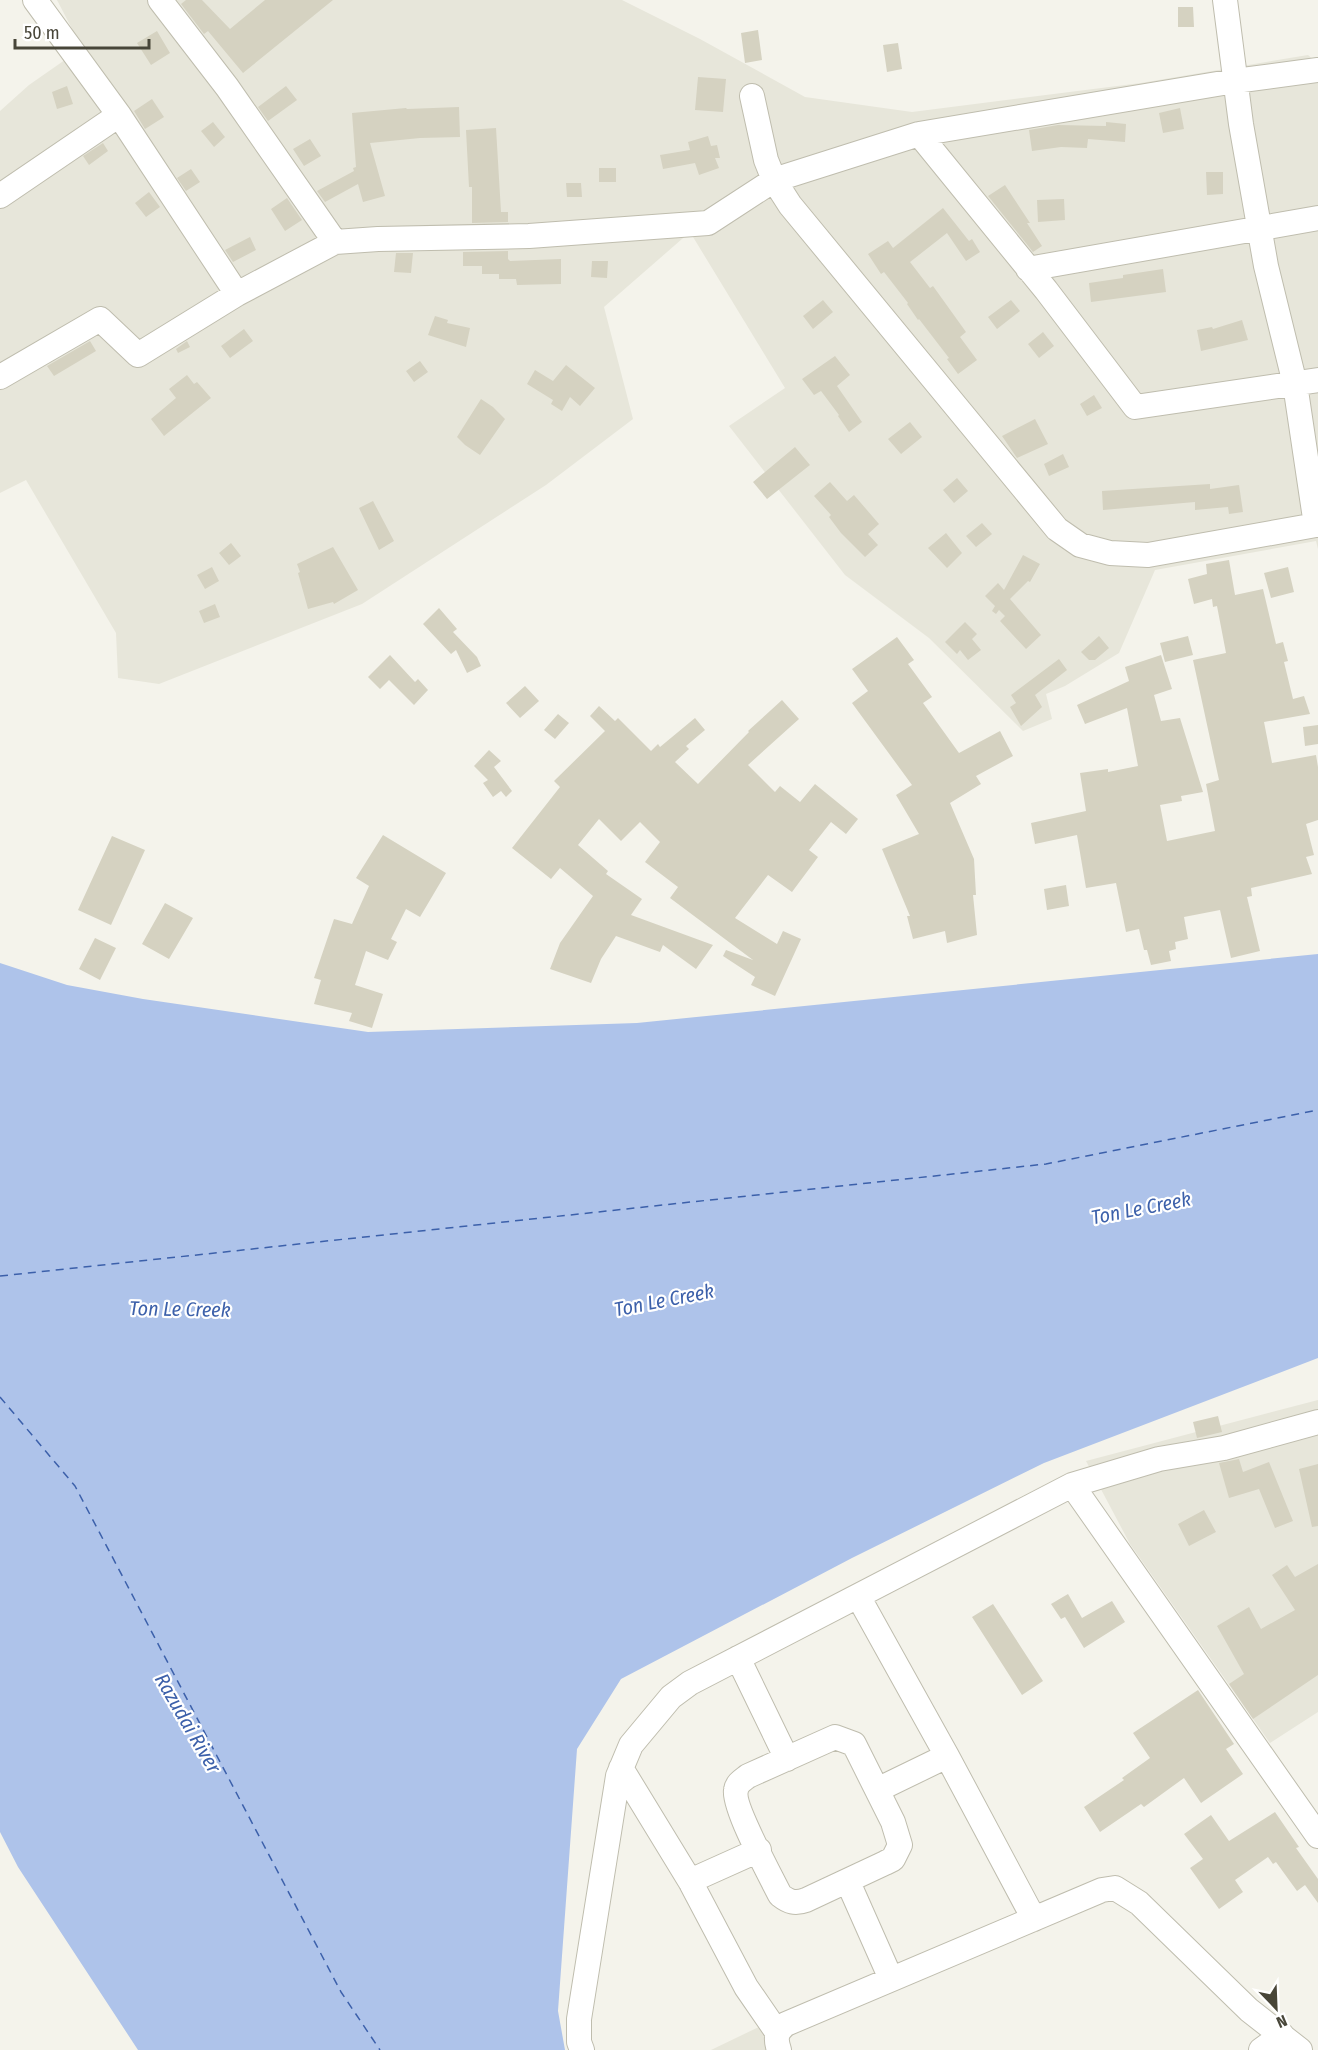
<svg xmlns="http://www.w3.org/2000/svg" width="1318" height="2050" viewBox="0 0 1318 2050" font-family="'Fira Sans Condensed',sans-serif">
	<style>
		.residential { fill: #e7e6da }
		.water { fill: #aec3ea }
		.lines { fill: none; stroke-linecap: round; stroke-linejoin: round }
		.ferry { stroke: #3c60aa; stroke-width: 1.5; stroke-dasharray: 8 6; stroke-linecap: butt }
		.building { fill: #d5d2c1 }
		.minor-casing { stroke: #bfbdae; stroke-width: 26 }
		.minor { stroke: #fff; stroke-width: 24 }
		.labels { text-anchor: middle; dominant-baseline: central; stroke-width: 4.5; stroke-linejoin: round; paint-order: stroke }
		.water-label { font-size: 20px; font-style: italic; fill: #3c60aa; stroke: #fff }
	</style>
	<rect width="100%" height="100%" fill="#f4f3eb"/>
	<!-- residential -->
	<path class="residential" d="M 57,0 L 622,0 L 700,39 L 805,97 L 912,112 L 1141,83 L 1308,55 L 1318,64 L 1318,549 L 1316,541 L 1155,570 L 1119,653 L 1065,686 L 1046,694 L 1052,719 L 1023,731 L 929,638 L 845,575 L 729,426 L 785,388 L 690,232 L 604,307 L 633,419 L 546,485 L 362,604 L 159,684 L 118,678 L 116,633 L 26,480 L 0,493 L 0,111 L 29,85 L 82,48 Z
		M 1318,1400 L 1318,1712 L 1270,1743 L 1130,1544 L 1086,1461 Z
		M 765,2024 L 780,2050 L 711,2050 Z"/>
	<!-- water -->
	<path class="water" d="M 1318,954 L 1318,1358 L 1044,1463 L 852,1558 L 621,1679 L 577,1749 L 558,2011 L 565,2050 L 138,2050 L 18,1867 L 0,1832 L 0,963 L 67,985 L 143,999 L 368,1032 L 637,1023 Z"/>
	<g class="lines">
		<!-- ferry -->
		<path class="ferry" d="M 0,1276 L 1046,1164 L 1318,1110
			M 0,1397 L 75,1486 L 341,1992 L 380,2050"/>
	</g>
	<!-- building -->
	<path class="building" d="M 186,0 L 202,0 L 230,29 L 265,0 L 333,0 L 243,73 L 208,31 L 204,34 L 181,4 Z
		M 1178,7 L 1193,7 L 1194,27 L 1178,27 Z
		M 758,30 L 762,60 L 745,63 L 741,33 Z
		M 157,31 L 170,53 L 151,65 L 137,43 Z
		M 898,43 L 902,69 L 887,72 L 883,45 Z
		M 698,77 L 726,79 L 723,112 L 695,110 Z
		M 67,86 L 73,104 L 57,109 L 52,92 Z
		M 286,86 L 297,100 L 268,121 L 258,107 Z
		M 152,99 L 164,117 L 145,129 L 134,111 Z
		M 459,107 L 460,137 L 420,138 L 370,143 L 385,196 L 363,202 L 358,184 L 325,202 L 317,191 L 354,171 L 353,168 L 356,167 L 352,113 L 406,108 L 407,109 Z
		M 1180,108 L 1184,129 L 1163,133 L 1159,113 Z
		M 213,122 L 225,137 L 214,147 L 201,131 Z
		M 1106,122 L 1126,124 L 1125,142 L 1088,139 L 1087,148 L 1061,147 L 1032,151 L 1029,130 L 1058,125 L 1106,126 Z
		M 496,128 L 501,212 L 508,212 L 508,222 L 472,223 L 472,187 L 469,187 L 466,130 Z
		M 708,136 L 711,146 L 717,145 L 720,158 L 715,158 L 719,168 L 699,175 L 695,163 L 663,169 L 660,155 L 690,150 L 688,142 Z
		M 310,139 L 321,156 L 304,166 L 293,149 Z
		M 103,143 L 108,151 L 89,165 L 83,156 Z
		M 599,168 L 616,168 L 616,182 L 599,182 Z
		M 191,169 L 200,182 L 186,191 L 177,178 Z
		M 1206,172 L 1223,172 L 1223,194 L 1207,195 Z
		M 566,183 L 581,183 L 582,197 L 567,197 Z
		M 1005,185 L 1030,223 L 1027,223 L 1042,246 L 1033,252 L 988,196 Z
		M 149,192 L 160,207 L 146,217 L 135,203 Z
		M 287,198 L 302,220 L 285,231 L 271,209 Z
		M 1064,199 L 1065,220 L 1038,222 L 1037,200 Z
		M 943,208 L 969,241 L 972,239 L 980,252 L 966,261 L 947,233 L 910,262 L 930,288 L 933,286 L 966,332 L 960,337 L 977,360 L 958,374 L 947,359 L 949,358 L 919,319 L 918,320 L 907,304 L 908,303 L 884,272 L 881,274 L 868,254 L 888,241 L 893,248 Z
		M 250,237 L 256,250 L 233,262 L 225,250 Z
		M 508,251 L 508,259 L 510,261 L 561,259 L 561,284 L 517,285 L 516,279 L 499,279 L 499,274 L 482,274 L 482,266 L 463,266 L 463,252 Z
		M 396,253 L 413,253 L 411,273 L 394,272 Z
		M 592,261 L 608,261 L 607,278 L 591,277 Z
		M 1163,269 L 1166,292 L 1091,302 L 1089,283 L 1123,278 L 1123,275 Z
		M 823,300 L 833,312 L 813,329 L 803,316 Z
		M 1011,300 L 1020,311 L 997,329 L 988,317 Z
		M 435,316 L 448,320 L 447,323 L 470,328 L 466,347 L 428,335 Z
		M 1242,320 L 1248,340 L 1201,351 L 1197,330 L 1212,327 L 1213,329 Z
		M 244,329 L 253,341 L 230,358 L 221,346 Z
		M 1043,332 L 1054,346 L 1039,358 L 1028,344 Z
		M 90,341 L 96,351 L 54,376 L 47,366 Z
		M 187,341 L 190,347 L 178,353 L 176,349 Z
		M 835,356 L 850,375 L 837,386 L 862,422 L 849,432 L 838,416 L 839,415 L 821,391 L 814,395 L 802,379 Z
		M 420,361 L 428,372 L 414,382 L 406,371 Z
		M 566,365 L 595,388 L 580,406 L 570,397 L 562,411 L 551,404 L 553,400 L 527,384 L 535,370 L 553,381 Z
		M 187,375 L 194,384 L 197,382 L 211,398 L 164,436 L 151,419 L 176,398 L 169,389 Z
		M 1094,395 L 1102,408 L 1087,416 L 1080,404 Z
		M 481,399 L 493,407 L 505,419 L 480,455 L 465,445 L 457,437 Z
		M 1035,419 L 1048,444 L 1017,458 L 1002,436 Z
		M 910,422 L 922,437 L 901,454 L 888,439 Z
		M 795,447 L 810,465 L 767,499 L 753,482 Z
		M 1063,454 L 1069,467 L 1049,476 L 1044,464 Z
		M 957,478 L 968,491 L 954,503 L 943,490 Z
		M 830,482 L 847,501 L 854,495 L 879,524 L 868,534 L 878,545 L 865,557 L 841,533 L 829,517 L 831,515 L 814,496 Z
		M 1210,484 L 1210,489 L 1239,485 L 1243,512 L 1229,514 L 1228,507 L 1195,510 L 1195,502 L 1103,510 L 1102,491 Z
		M 373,501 L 394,541 L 379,550 L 359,508 Z
		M 982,523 L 992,534 L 976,547 L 966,536 Z
		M 946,533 L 962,553 L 947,568 L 928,548 Z
		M 231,543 L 241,556 L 229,565 L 219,553 Z
		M 333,547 L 358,590 L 334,604 L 333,602 L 308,609 L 298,573 L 300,572 L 297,564 Z
		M 1023,555 L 1040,564 L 1030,582 L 1028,581 L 1010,599 L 1041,635 L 1026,649 L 1000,621 L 1005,616 L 999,610 L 996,614 L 992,611 L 995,606 L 985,596 L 998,583 L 1004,590 Z
		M 1229,560 L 1235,595 L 1263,589 L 1276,644 L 1283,642 L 1288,661 L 1284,662 L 1293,699 L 1304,696 L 1310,714 L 1264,722 L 1272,763 L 1316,755 L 1318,767 L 1318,820 L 1306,824 L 1314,855 L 1306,857 L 1312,874 L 1251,888 L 1252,896 L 1247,897 L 1260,951 L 1231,958 L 1220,910 L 1184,917 L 1188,939 L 1175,942 L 1176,949 L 1169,951 L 1171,961 L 1151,965 L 1147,950 L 1144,950 L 1139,929 L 1126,932 L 1116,883 L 1086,888 L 1077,835 L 1035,844 L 1031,823 L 1086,811 L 1080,773 L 1108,769 L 1108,772 L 1138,766 L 1127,708 L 1085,724 L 1077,705 L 1129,681 L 1125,667 L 1161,655 L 1172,689 L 1154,695 L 1161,721 L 1180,718 L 1203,792 L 1181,796 L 1182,801 L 1160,805 L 1167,841 L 1215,831 L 1206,784 L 1219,780 L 1193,660 L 1226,653 L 1217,606 L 1213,607 L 1212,599 L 1194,604 L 1188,579 L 1207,574 L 1206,564 Z
		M 212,567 L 219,581 L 205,589 L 197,575 Z
		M 1288,567 L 1294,592 L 1271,598 L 1264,573 Z
		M 215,604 L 220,617 L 204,623 L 199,611 Z
		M 439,608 L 457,629 L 453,632 L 477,657 L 481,666 L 467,673 L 456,650 L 451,654 L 423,624 Z
		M 965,622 L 977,634 L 972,639 L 981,650 L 968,660 L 960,650 L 957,654 L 945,642 Z
		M 1099,636 L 1109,648 L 1095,660 L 1089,660 L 1081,652 Z
		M 1188,636 L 1193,655 L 1165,662 L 1160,643 Z
		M 897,637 L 914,660 L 908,664 L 932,697 L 923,703 L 959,753 L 1000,731 L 1013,756 L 976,776 L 981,784 L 950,803 L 974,859 L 976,895 L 973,895 L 977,935 L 947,943 L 945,931 L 913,939 L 907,916 L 910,916 L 882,849 L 919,834 L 896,795 L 912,785 L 852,703 L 868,691 L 852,669 Z
		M 390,655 L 415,682 L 418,679 L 428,690 L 414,705 L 389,680 L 380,689 L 368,677 Z
		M 1059,659 L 1067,670 L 1035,695 L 1042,707 L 1021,726 L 1010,707 L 1016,703 L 1011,695 Z
		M 525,686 L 539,701 L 520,718 L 506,703 Z
		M 782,700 L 799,719 L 748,765 L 775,792 L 780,786 L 800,802 L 815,784 L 858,819 L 846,834 L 831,822 L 809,850 L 818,857 L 792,892 L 768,875 L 735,918 L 777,944 L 783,931 L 801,939 L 775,996 L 751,985 L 755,977 L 723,956 L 726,950 L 753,960 L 670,898 L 678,887 L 645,862 L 660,842 L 640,822 L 621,841 L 599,819 L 578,845 L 608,871 L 606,874 L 642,899 L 631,915 L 713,945 L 696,969 L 663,945 L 660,952 L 616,936 L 601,959 L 591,983 L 550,969 L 560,943 L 593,896 L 560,868 L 551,879 L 512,848 L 560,787 L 554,781 L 605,731 L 590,716 L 599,706 L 615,721 L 618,718 L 651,751 L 658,744 L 660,747 L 695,718 L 705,730 L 686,746 L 689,749 L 675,762 L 698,784 L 749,732 L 748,731 Z
		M 558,714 L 569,723 L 555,739 L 544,730 Z
		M 1318,725 L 1318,744 L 1305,746 L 1303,727 Z
		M 489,750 L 501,761 L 494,767 L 512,791 L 506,797 L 501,791 L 493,797 L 483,783 L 488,780 L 474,766 Z
		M 383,835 L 446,873 L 420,917 L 406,909 L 391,939 L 397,942 L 388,960 L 366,951 L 355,985 L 383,994 L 372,1028 L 349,1021 L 352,1013 L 314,1004 L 321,980 L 314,978 L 334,919 L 352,924 L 369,886 L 356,878 Z
		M 112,836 L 145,850 L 111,925 L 78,910 Z
		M 1066,885 L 1069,906 L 1047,910 L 1044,889 Z
		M 165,903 L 193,918 L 169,959 L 142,944 Z
		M 95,938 L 116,948 L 100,980 L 79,969 Z
		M 1218,1416 L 1222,1432 L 1197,1438 L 1193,1422 Z
		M 1239,1459 L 1243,1472 L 1269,1462 L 1293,1521 L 1275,1528 L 1259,1489 L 1229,1498 L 1219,1463 Z
		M 1318,1464 L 1318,1526 L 1312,1527 L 1299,1469 Z
		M 1204,1510 L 1216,1532 L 1189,1546 L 1178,1524 Z
		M 1318,1564 L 1318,1675 L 1253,1719 L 1229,1684 L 1244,1674 L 1217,1626 L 1249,1607 L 1261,1629 L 1295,1610 L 1272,1575 L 1287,1565 L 1295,1577 Z
		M 1068,1594 L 1082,1618 L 1112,1601 L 1125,1622 L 1084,1648 L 1065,1617 L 1061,1619 L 1051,1604 Z
		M 993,1604 L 1043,1681 L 1022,1695 L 972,1617 Z
		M 1198,1690 L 1234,1744 L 1226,1749 L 1243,1774 L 1201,1803 L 1184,1778 L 1144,1807 L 1141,1804 L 1100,1832 L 1084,1807 L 1124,1780 L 1122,1778 L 1150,1758 L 1133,1733 Z
		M 1275,1812 L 1299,1847 L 1296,1848 L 1318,1879 L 1318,1903 L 1305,1885 L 1297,1891 L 1276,1862 L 1273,1864 L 1268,1857 L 1235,1880 L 1243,1892 L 1219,1909 L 1190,1868 L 1203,1859 L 1184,1834 L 1211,1815 L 1229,1841 Z"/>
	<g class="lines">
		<!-- minor casing -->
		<g class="minor-casing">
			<path id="minor" d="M 35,0 L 119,115 L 237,294
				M 160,0 L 227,87 L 335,242
				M 1225,0 L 1241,124 L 1266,266 L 1295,384 L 1316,525 L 1318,525
				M 752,96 L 766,160 L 774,180 L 790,205 L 1057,529 L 1080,545 L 1110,553 L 1148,555 L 1316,525
				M 919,134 L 1046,290 L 1135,407 L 1318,380
				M 0,196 L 119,115
				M 1028,269 L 1318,218
				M 0,377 L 100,319 L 138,355 L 237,294 L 335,242 L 378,239 L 529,236 L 708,223 L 774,180 L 919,134 L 1235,81 L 1318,70
				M 1072,1485 L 1318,1836
				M 858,1596 L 947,1756 L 1034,1919
				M 738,1658 L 787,1759
				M 835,1737 L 854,1744 L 893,1822 L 900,1845 L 893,1859 L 885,1863 L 806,1900 C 795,1904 789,1902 780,1895 C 771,1877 732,1805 736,1790 C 737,1783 743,1780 748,1776 Z
				M 621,1768 L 690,1881 L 746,1987 L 777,2032
				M 877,1790 L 947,1756
				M 690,1881 L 759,1850
				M 848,1882 L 891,1979
				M 582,2050 L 579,2042 L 579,2019 L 618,1776 L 631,1745 L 671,1697 L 690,1683 L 1072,1485 L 1159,1459 L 1224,1448 L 1318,1422
				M 779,2050 C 775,2038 776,2032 786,2024 L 1102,1890 L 1115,1888 L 1139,1903 L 1249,2010 L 1300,2050
				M 1261,2050 L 1282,2035"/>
		</g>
		<!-- minor -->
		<use href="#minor" class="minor"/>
	</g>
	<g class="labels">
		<!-- water labels -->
		<g class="water-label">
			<text transform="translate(1141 1208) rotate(-11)">Ton Le Creek</text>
			<text transform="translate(664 1300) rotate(-11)">Ton Le Creek</text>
			<text transform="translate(180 1309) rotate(1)">Ton Le Creek</text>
			<text transform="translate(188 1723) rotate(60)">Razudai River</text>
		</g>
	</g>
	<!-- north arrow -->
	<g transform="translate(1276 2008) rotate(157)" stroke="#ffffff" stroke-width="4.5" paint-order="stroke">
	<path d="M0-4.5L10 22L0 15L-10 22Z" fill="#484639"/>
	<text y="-9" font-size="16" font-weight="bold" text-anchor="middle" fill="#484639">N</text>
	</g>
	<!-- scale -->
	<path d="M15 39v9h134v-9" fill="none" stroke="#484639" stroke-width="3"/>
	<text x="24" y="39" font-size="18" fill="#484639" stroke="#ffffff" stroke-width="4.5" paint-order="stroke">50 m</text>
</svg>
